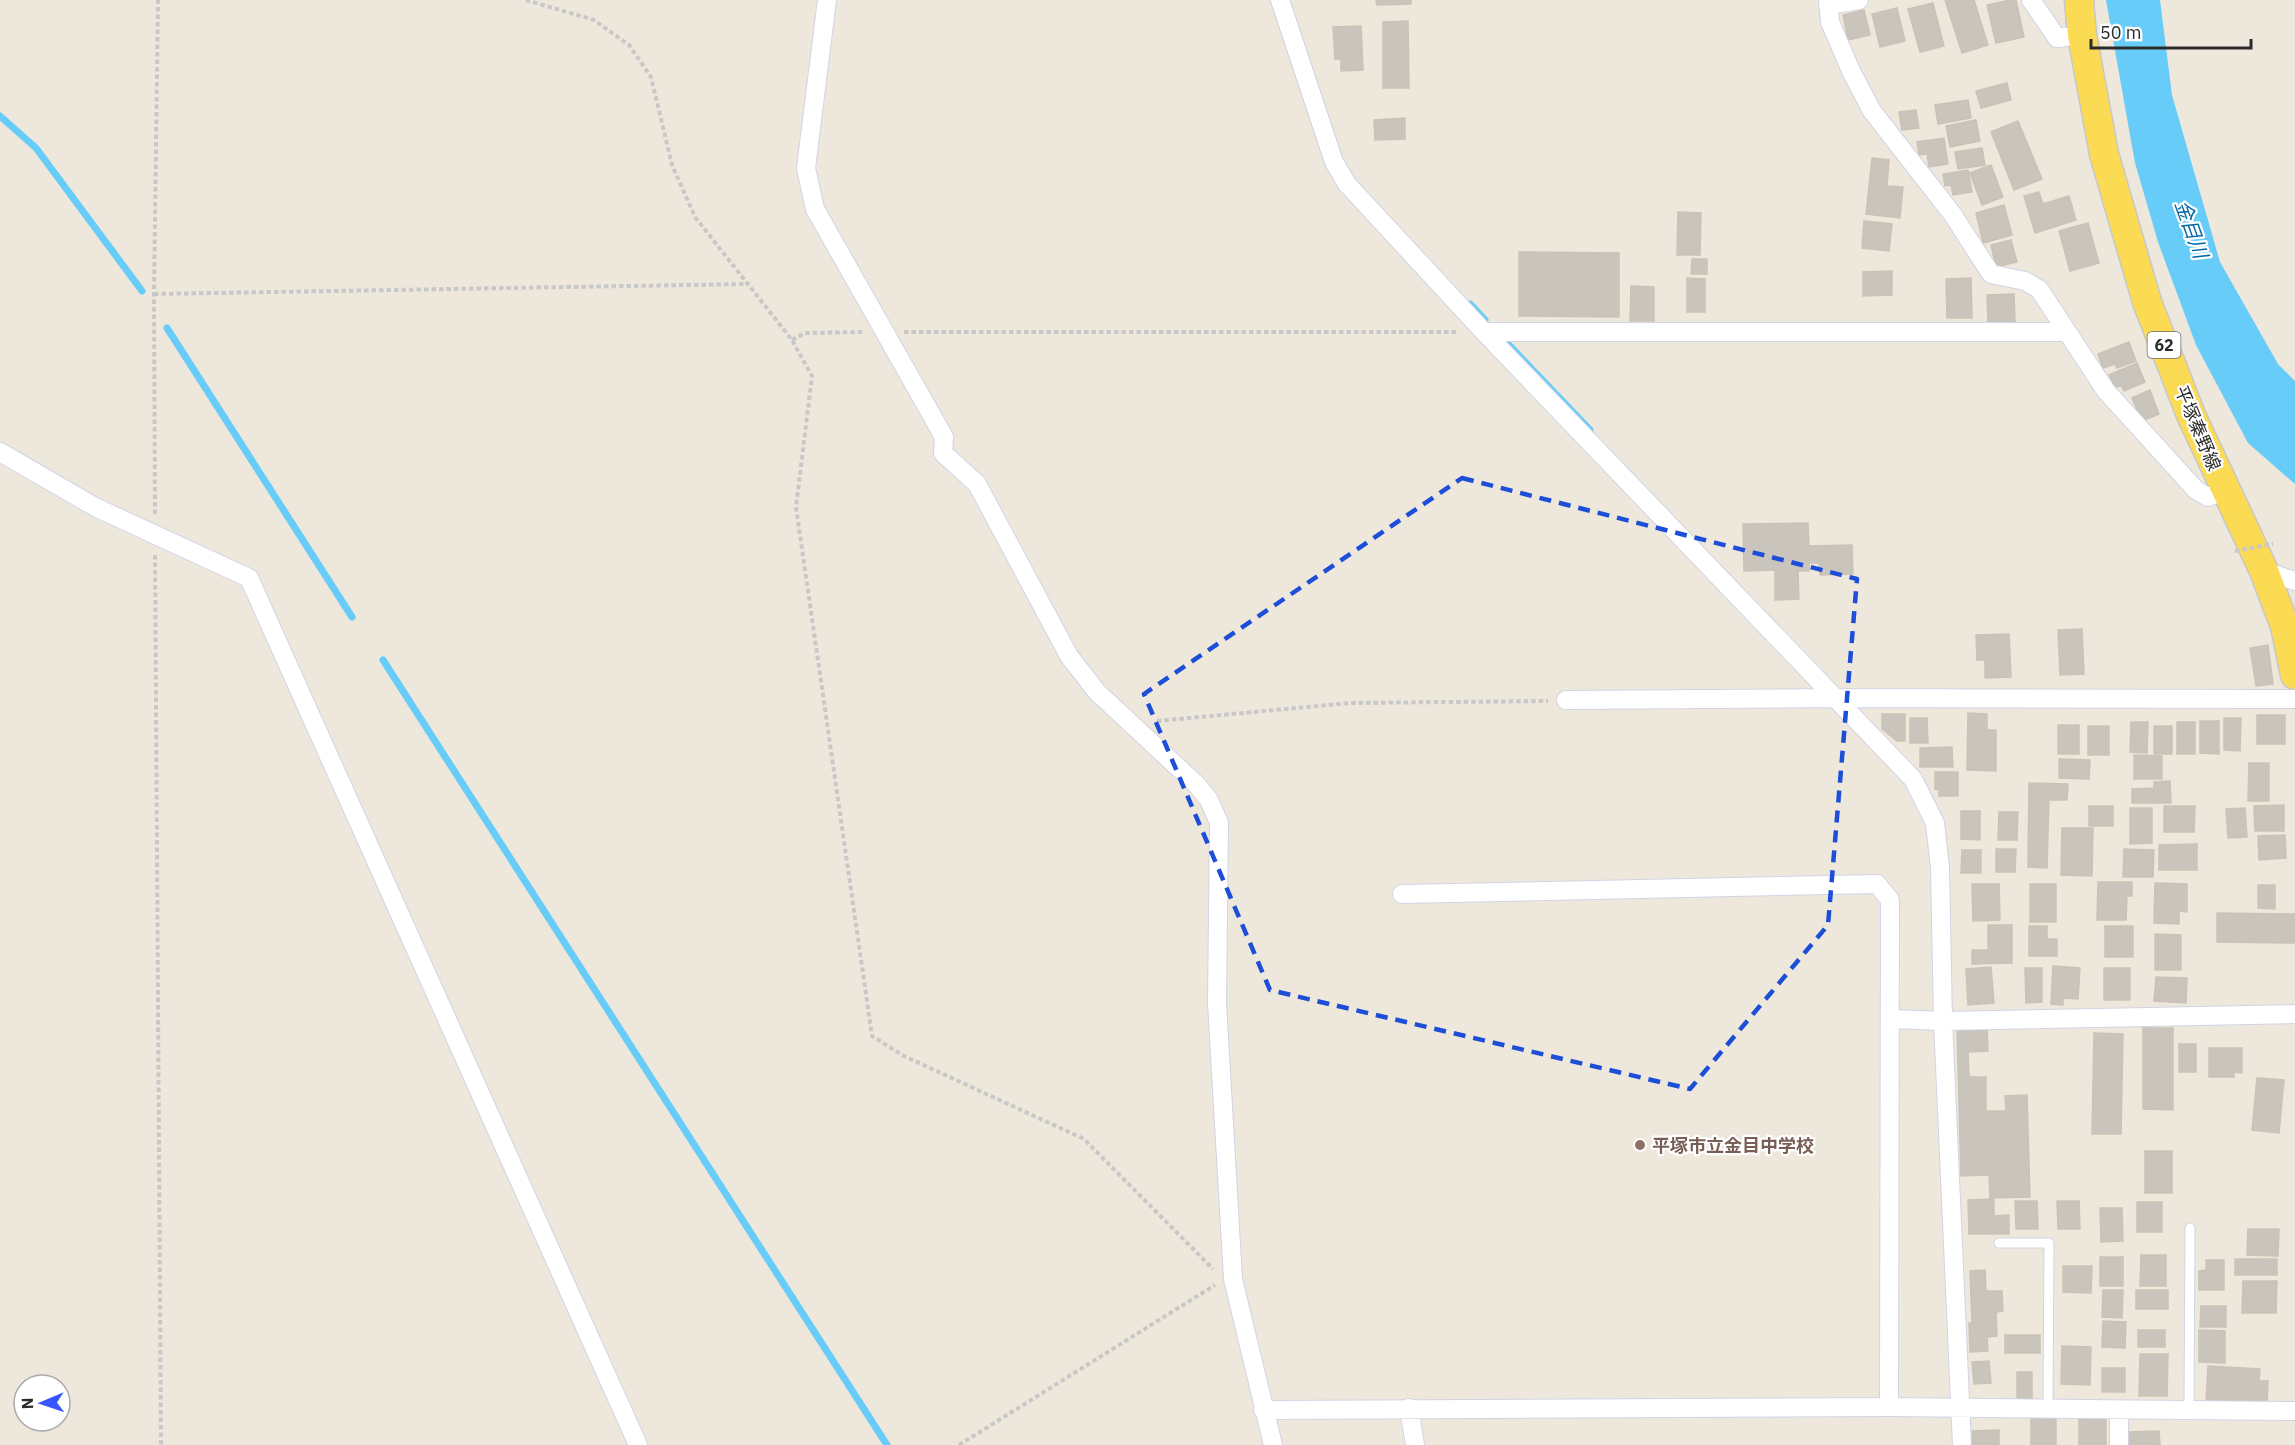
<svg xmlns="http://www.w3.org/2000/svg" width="2295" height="1445" viewBox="0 0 2295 1445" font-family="'IBM Plex Sans','Noto Sans JP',sans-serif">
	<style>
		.water { fill: #68ccf8 }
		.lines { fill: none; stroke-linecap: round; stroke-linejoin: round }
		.stream { stroke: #68ccf8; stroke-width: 7 }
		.building { fill: #c9c4bc; stroke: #cac3b5; stroke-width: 1.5 }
		.lane-casing { stroke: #d1d4e5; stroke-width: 11 }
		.street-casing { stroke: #d1d4e5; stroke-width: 20 }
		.primary-casing { stroke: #c8c8c8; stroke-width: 31 }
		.path { stroke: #c8c8c8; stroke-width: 4; stroke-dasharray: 4.5 3; stroke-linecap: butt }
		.lane { stroke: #fff; stroke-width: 9 }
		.street { stroke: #fff; stroke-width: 18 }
		.primary { stroke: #fbda54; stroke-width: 28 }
		.path-bridge { stroke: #c8c8c8; stroke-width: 4; stroke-dasharray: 4.5 3; stroke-linecap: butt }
		.marked { fill: none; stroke: #1d4ed8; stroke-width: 4.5; stroke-dasharray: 12 8; stroke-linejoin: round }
		.education-dot { fill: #8d6e63; stroke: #fff; stroke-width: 2 }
		.labels { text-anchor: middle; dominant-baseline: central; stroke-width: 4.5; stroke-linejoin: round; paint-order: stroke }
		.shield { fill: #fff; stroke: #6b6b6b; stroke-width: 1.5 }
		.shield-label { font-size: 16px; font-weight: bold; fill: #2b2b2b }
		.street-label { font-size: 18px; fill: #2b2b2b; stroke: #fff }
		.education-label { font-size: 18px; font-weight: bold; fill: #785e54; stroke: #fff; text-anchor: start }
		.water-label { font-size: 20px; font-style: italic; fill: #0368a7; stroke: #fff }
	</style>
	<rect width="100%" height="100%" fill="#eee7dc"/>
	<!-- water -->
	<path class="water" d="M 2106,0 L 2160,0 L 2172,95 L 2220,262 L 2278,364 L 2295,381 L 2295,484 L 2248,443 L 2196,345 L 2158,242 L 2135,163 Z"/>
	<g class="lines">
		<!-- stream -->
		<path class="stream" d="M 0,116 L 36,148 L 142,291
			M 1470,304 L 1485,320
			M 167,328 L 352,617
			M 1507,343 L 1590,430
			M 383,660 L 887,1445"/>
	</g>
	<!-- building -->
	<path class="building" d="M 1376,0 L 1411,0 L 1411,4 L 1377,5 Z
		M 1945,0 L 1974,0 L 1988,45 L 1962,53 Z
		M 2010,0 L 2016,0 L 2024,37 L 1996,43 L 1987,5 Z
		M 1933,3 L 1944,46 L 1920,52 L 1908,9 Z
		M 1897,8 L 1905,41 L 1880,47 L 1872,14 Z
		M 1864,10 L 1870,35 L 1848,40 L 1843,15 Z
		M 1408,21 L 1409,88 L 1383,88 L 1383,22 Z
		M 1361,26 L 1363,70 L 1341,71 L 1341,59 L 1335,59 L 1333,27 Z
		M 2007,83 L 2011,100 L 1981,108 L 1976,91 Z
		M 1968,100 L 1971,118 L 1938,124 L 1935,105 Z
		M 1916,110 L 1919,128 L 1902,130 L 1899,112 Z
		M 1405,118 L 1405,139 L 1375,140 L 1374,120 Z
		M 1976,120 L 1980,141 L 1950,147 L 1946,126 Z
		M 2018,121 L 2042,179 L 2014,190 L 1991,132 Z
		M 1944,138 L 1948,164 L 1929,167 L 1927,154 L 1919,155 L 1917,142 Z
		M 1982,148 L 1985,165 L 1958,169 L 1955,152 Z
		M 1872,158 L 1889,160 L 1887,186 L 1903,187 L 1900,218 L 1866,214 Z
		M 1991,165 L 2003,197 L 1982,205 L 1970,173 Z
		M 1968,170 L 1972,192 L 1953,195 L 1951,185 L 1945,186 L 1943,174 Z
		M 2039,192 L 2043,204 L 2069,196 L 2076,220 L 2035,233 L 2024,196 Z
		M 2004,205 L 2012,235 L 1983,243 L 1976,213 Z
		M 1678,212 L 1701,213 L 1700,255 L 1677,255 Z
		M 1864,221 L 1892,224 L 1889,251 L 1862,248 Z
		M 2088,223 L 2099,263 L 2070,271 L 2059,231 Z
		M 2011,240 L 2017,262 L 1996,267 L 1991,245 Z
		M 1519,252 L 1619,253 L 1619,317 L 1519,316 Z
		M 1692,259 L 1707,259 L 1707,274 L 1691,274 Z
		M 1892,271 L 1892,295 L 1863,296 L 1863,272 Z
		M 1687,278 L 1705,279 L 1705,312 L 1687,312 Z
		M 1971,278 L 1972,318 L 1947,318 L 1946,279 Z
		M 1631,286 L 1654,287 L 1654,321 L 1630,321 Z
		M 2014,294 L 2015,323 L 1988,324 L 1987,295 Z
		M 2129,342 L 2136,361 L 2117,368 L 2115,364 L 2103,368 L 2098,354 Z
		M 2137,363 L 2145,382 L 2124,391 L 2121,385 L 2115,388 L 2109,375 Z
		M 2150,390 L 2159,414 L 2142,421 L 2132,398 Z
		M 1808,523 L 1809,546 L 1852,545 L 1853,574 L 1820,575 L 1819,563 L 1809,563 L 1809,571 L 1798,571 L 1799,599 L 1775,600 L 1775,570 L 1744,571 L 1743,524 Z
		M 2082,629 L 2084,674 L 2060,675 L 2058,630 Z
		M 2009,634 L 2011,677 L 1985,678 L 1985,660 L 1977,660 L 1976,635 Z
		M 2268,645 L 2273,684 L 2256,686 L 2250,648 Z
		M 1968,713 L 1987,714 L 1987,730 L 1996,730 L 1996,771 L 1967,770 Z
		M 1882,714 L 1905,714 L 1905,741 L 1897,741 L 1882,729 Z
		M 2257,715 L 2285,715 L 2285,744 L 2257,744 Z
		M 1910,718 L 1927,718 L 1928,743 L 1910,743 Z
		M 2224,718 L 2241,718 L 2240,751 L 2224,750 Z
		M 2200,721 L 2219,721 L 2219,754 L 2200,753 Z
		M 2131,722 L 2148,722 L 2147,753 L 2130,752 Z
		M 2177,722 L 2195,722 L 2195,754 L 2177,754 Z
		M 2058,725 L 2079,725 L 2079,754 L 2058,754 Z
		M 2088,726 L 2109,726 L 2109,755 L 2088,755 Z
		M 2154,726 L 2172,726 L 2172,754 L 2154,754 Z
		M 1952,747 L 1953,767 L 1920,767 L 1920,748 Z
		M 2134,755 L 2162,756 L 2162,779 L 2134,779 Z
		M 2059,759 L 2090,760 L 2089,779 L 2059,778 Z
		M 2249,763 L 2269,763 L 2269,801 L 2248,801 Z
		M 1935,772 L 1958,772 L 1958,796 L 1939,796 L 1939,790 L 1935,789 Z
		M 2170,781 L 2171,803 L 2132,803 L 2132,789 L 2154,788 L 2154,782 Z
		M 2029,783 L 2068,784 L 2067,800 L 2049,800 L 2047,868 L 2028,867 Z
		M 2284,805 L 2284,831 L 2255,831 L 2254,806 Z
		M 2089,806 L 2113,806 L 2113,826 L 2089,826 Z
		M 2164,806 L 2195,806 L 2194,832 L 2164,832 Z
		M 2130,808 L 2152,808 L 2152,843 L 2130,844 Z
		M 2245,808 L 2247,837 L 2228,838 L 2226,809 Z
		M 1961,811 L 1980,811 L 1980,840 L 1961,839 Z
		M 1999,812 L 2018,812 L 2017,840 L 1998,840 Z
		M 2062,828 L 2093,828 L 2092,876 L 2061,875 Z
		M 2285,835 L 2286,858 L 2259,860 L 2258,836 Z
		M 2197,844 L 2197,870 L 2159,870 L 2159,845 Z
		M 1996,849 L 2016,849 L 2015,872 L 1996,872 Z
		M 2124,849 L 2154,850 L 2153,877 L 2123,877 Z
		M 1962,850 L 1981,850 L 1981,873 L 1961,873 Z
		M 2098,882 L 2132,882 L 2132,896 L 2127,896 L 2126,920 L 2097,920 Z
		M 2155,883 L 2187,884 L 2187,912 L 2179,911 L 2179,924 L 2154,923 Z
		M 1972,884 L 1999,884 L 2000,920 L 1973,921 Z
		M 2030,884 L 2056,884 L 2056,922 L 2030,922 Z
		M 2258,885 L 2275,885 L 2275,909 L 2258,908 Z
		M 2217,913 L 2295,914 L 2295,943 L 2217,942 Z
		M 1988,925 L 2012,925 L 2012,963 L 1972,964 L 1972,950 L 1988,950 Z
		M 2029,926 L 2047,926 L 2047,939 L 2057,939 L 2057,956 L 2029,956 Z
		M 2105,926 L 2133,926 L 2133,957 L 2105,957 Z
		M 2155,934 L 2181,935 L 2181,970 L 2155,970 Z
		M 2053,966 L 2080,968 L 2078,999 L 2063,998 L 2063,1005 L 2051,1004 Z
		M 1991,967 L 1994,1003 L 1968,1005 L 1966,969 Z
		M 2025,968 L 2042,968 L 2042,1002 L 2026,1003 Z
		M 2104,968 L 2130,968 L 2130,1000 L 2104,1000 Z
		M 2156,977 L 2187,978 L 2186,1003 L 2154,1001 Z
		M 2143,1028 L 2173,1028 L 2173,1110 L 2143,1109 Z
		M 1957,1030 L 1987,1030 L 1988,1051 L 1968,1052 L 1969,1077 L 1986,1077 L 1986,1111 L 2006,1111 L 2005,1096 L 2027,1095 L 2030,1197 L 1990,1198 L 1989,1175 L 1961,1176 Z
		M 2094,1033 L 2123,1034 L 2121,1134 L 2092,1134 Z
		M 2179,1044 L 2196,1044 L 2196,1072 L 2179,1072 Z
		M 2209,1048 L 2242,1048 L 2242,1073 L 2234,1072 L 2234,1077 L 2209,1077 Z
		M 2257,1078 L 2284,1080 L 2279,1133 L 2252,1130 Z
		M 2145,1151 L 2172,1151 L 2172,1193 L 2145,1193 Z
		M 1994,1199 L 1994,1216 L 2009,1215 L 2009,1234 L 1969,1234 L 1968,1200 Z
		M 2015,1201 L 2037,1201 L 2038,1229 L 2016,1229 Z
		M 2057,1201 L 2079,1201 L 2080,1229 L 2058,1229 Z
		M 2137,1202 L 2162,1202 L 2162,1232 L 2137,1232 Z
		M 2100,1208 L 2122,1208 L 2123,1241 L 2101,1242 Z
		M 2248,1229 L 2279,1229 L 2278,1256 L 2247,1255 Z
		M 2141,1255 L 2166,1255 L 2166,1286 L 2140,1286 Z
		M 2100,1257 L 2123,1257 L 2123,1286 L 2100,1286 Z
		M 2235,1259 L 2277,1259 L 2277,1275 L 2235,1275 Z
		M 2206,1260 L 2224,1260 L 2224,1290 L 2199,1290 L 2199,1271 L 2206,1270 Z
		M 2063,1266 L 2092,1266 L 2091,1293 L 2063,1292 Z
		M 1985,1270 L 1986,1291 L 2002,1291 L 2003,1311 L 1996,1312 L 1997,1336 L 1987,1337 L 1988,1351 L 1970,1352 L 1969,1323 L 1972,1323 L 1970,1271 Z
		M 2243,1281 L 2277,1281 L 2276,1313 L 2242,1313 Z
		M 2103,1290 L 2123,1290 L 2122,1318 L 2102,1317 Z
		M 2136,1290 L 2168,1290 L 2168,1309 L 2136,1309 Z
		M 2201,1306 L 2226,1306 L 2226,1327 L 2200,1327 Z
		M 2103,1321 L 2126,1322 L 2125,1348 L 2102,1347 Z
		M 2138,1330 L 2165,1330 L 2165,1347 L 2138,1347 Z
		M 2199,1330 L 2225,1331 L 2225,1363 L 2199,1362 Z
		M 2005,1335 L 2040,1335 L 2040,1353 L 2005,1353 Z
		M 2062,1346 L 2091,1347 L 2090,1385 L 2061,1384 Z
		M 2140,1354 L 2168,1354 L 2167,1396 L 2139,1396 Z
		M 1989,1361 L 1991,1383 L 1974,1384 L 1972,1362 Z
		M 2208,1366 L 2260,1369 L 2259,1381 L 2268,1381 L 2267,1404 L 2206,1402 Z
		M 2102,1368 L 2125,1368 L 2125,1392 L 2102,1392 Z
		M 2017,1372 L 2032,1372 L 2032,1402 L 2017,1402 Z
		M 2031,1416 L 2056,1416 L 2056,1445 L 2031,1445 Z
		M 2079,1419 L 2106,1419 L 2106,1445 L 2079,1445 Z
		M 1999,1430 L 1999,1445 L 1972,1445 L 1972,1431 Z
		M 2159,1431 L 2160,1445 L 2129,1445 L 2129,1432 Z"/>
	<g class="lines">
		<!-- lane casing -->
		<g class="lane-casing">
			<path id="lane" d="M 1999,1243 L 2049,1243 L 2048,1408
				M 2189,1410 L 2190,1228"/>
		</g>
		<!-- street casing -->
		<g class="street-casing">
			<path id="street" d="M 827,0 L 806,168 L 815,209 L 944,437 L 943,453 L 977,484 L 1069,656 L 1097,692 L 1196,784 L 1209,800 L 1219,823 L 1217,1003 L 1233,1279 L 1273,1445
				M 1280,0 L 1334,162 L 1347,184 L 1484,332 L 1913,779 L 1935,823 L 1940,868 L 1943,1021 L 1962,1445
				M 1828,0 L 1830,22 L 1851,71 L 1872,111 L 1953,215 L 1991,274 L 2025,281 L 2039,289 L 2106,391 L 2196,490 L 2208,497 L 2225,491
				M 2031,0 L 2057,38 L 2082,35
				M 1828,5 L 1859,0
				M 1484,332 L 2067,332
				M 0,452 L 95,507 L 249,578 L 638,1445
				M 2264,571 L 2295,581
				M 1566,700 L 1836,698 L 2295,699
				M 1402,894 L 1877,884 L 1890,900 L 1889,1407
				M 1891,1019 L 1943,1021 L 2295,1014
				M 1409,1408 L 1415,1445
				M 1263,1410 L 1889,1407 L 2295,1411
				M 2119,1410 L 2119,1445"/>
		</g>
		<!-- primary casing -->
		<g class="primary-casing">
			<path id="primary" d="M 2079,0 L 2082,35 L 2104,154 L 2147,302 L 2191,415 L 2264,571 L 2285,626 L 2295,675"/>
		</g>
		<!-- path -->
		<path class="path" d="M 526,0 L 594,20 L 629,45 L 651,77 L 672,165 L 695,217 L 792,340 L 812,376 L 796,507 L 872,1036 L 904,1056 L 1084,1139 L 1213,1269
			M 154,294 L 748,284
			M 904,332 L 1458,332
			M 792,340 L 805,333 L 864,332
			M 155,514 L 154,294 L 158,0
			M 155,555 L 161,1445
			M 1157,721 L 1350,703 L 1548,701
			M 959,1445 L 1215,1285"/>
		<!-- lane -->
		<use href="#lane" class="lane"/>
		<!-- street -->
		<use href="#street" class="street"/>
		<!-- primary -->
		<use href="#primary" class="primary"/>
		<!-- path-bridge -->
		<path class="path-bridge" d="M 2235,551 L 2273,544"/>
	</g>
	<!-- marked area -->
	<path class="marked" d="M 1462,478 L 1857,579 L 1828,925 L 1690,1089 L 1270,990 L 1144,694 Z"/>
	<!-- markers -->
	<circle class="education-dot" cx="1640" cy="1145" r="6"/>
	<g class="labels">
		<!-- shield labels -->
		<rect class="shield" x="2147.5" y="332" width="33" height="26" rx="4.5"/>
		<g class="shield-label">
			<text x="2164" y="345">62</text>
		</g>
		<!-- street labels -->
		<g class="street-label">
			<text transform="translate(2198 428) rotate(67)">平塚秦野線</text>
		</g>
		<!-- education labels -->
		<g class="education-label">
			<text x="1652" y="1145">平塚市立金目中学校</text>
		</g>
		<!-- water labels -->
		<g class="water-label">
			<text transform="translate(2192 229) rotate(70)">金目川</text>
		</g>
	</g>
	<!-- north arrow -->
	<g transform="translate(42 1403) rotate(268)"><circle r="28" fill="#ffffff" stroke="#aaaaaa" stroke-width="1.5"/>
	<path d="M0-4.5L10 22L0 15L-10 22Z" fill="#3856ff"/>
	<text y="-9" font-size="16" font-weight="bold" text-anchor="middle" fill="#2b2b2b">N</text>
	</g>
	<!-- scale -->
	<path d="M2091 39v9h160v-9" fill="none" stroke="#2b2b2b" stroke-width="3"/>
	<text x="2100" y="39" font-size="18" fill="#2b2b2b" stroke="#ffffff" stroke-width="4.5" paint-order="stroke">50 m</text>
</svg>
